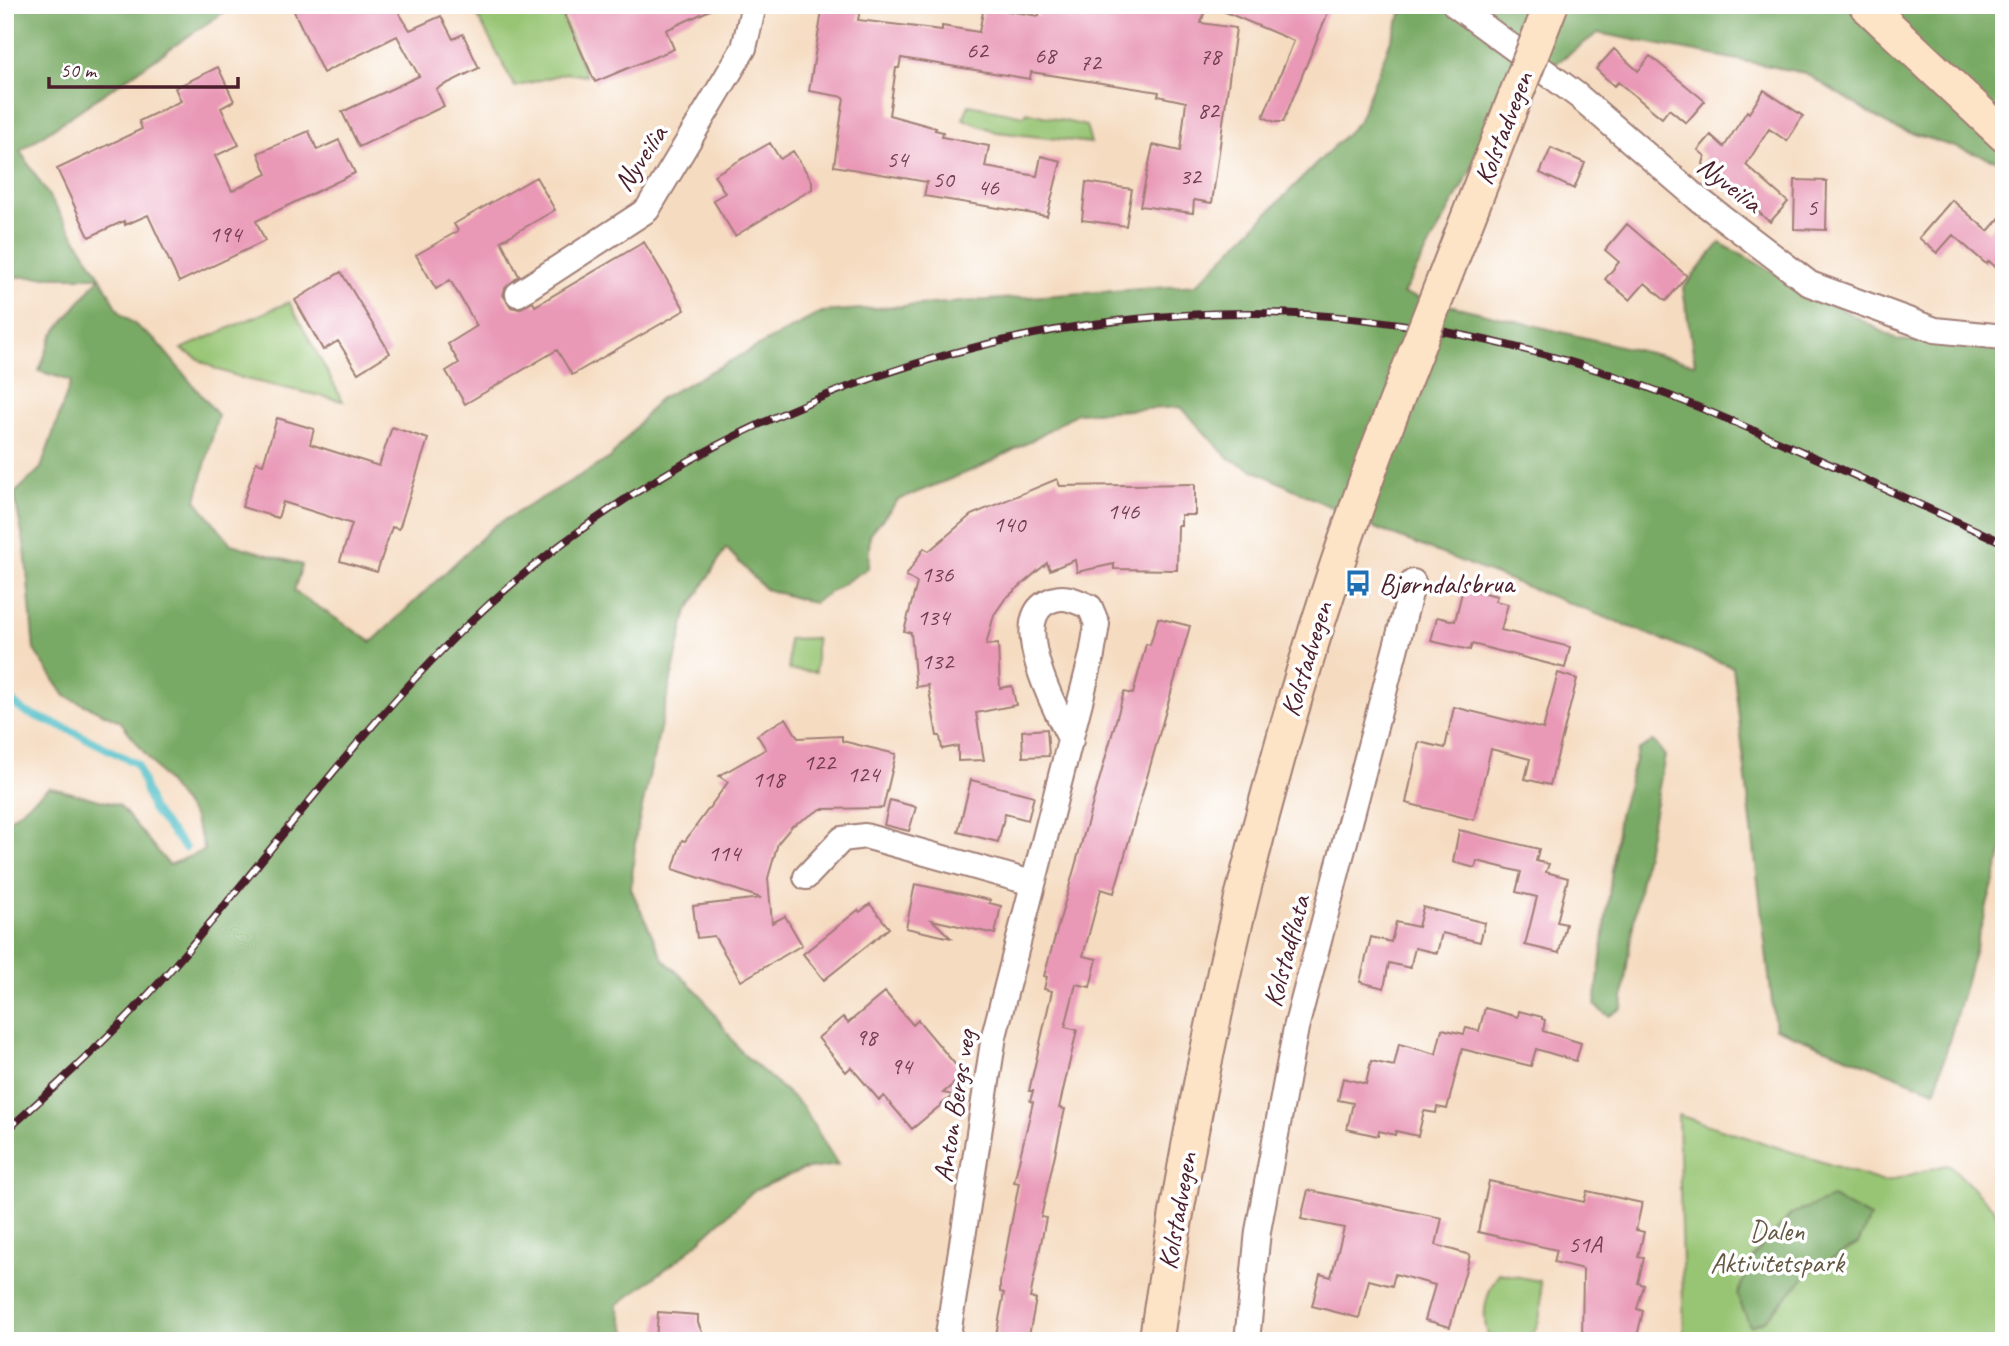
<svg xmlns="http://www.w3.org/2000/svg" width="2009" height="1346" viewBox="0 0 2009 1346" font-family="Caveat,sans-serif">
	<style>
		.green { fill: #97c573; stroke: #70724f; stroke-width: 2 }
		.forest { fill: #79aa65; stroke: #626448; stroke-width: 2 }
		.lines { fill: none; stroke-linecap: round; stroke-linejoin: round }
		.stream { stroke: #50bec7; stroke-width: 8 }
		.building { fill: #e998b6 }
		.minor-casing { stroke: #a07e76; stroke-width: 28 }
		.secondary-casing { stroke: #a07e76; stroke-width: 37 }
		.minor { stroke: #fff; stroke-width: 24 }
		.secondary { stroke: #fee4c6; stroke-width: 33 }
		.rail-casing { stroke: #4a1f2b; stroke-width: 8 }
		.rail { stroke: #fff; stroke-width: 5; stroke-dasharray: 16; stroke-linecap: butt }
		.secondary-bridge-casing { stroke: #a07e76; stroke-width: 37; stroke-linecap: butt }
		.secondary-bridge { stroke: #fee4c6; stroke-width: 33 }
		.labels { text-anchor: middle; dominant-baseline: central; stroke-width: 7; stroke-linejoin: round; paint-order: stroke }
		.number-label { font-size: 24px; fill: #723d4e }
		.street-label { font-size: 28px; fill: #4a1f2b; stroke: #fff }
		.poi-label { font-size: 28px; fill: #4a1f2b; stroke: #fff; text-anchor: start }
		.park-label { font-size: 28px; fill: #655944; stroke: #fff }
	</style>
	<rect width="100%" height="100%" fill="#fff"/>
	<filter id="ink" filterUnits="userSpaceOnUse"><feTurbulence type="fractalNoise" baseFrequency=".0143" numOctaves="2"/><feDisplacementMap in="SourceGraphic" scale="14" xChannelSelector="R" yChannelSelector="G"/><feConvolveMatrix kernelMatrix="1 2 1 2 8 2 1 2 1" color-interpolation-filters="sRGB"/></filter>
	<filter id="wash" filterUnits="userSpaceOnUse"><feTurbulence type="fractalNoise" baseFrequency=".00686" numOctaves="4" result="noise"/><feDisplacementMap in="SourceGraphic" scale="28" xChannelSelector="R" yChannelSelector="G"/><feGaussianBlur stdDeviation="1.57" result="paint"/><feColorMatrix in="noise" values="0 0 0 0 0 0 0 0 0 0 0 0 0 0 0 0 0 1.4 0 .05"/><feComposite in="paint" operator="in"/></filter>
	<g filter="url(#wash)">
		<rect width="100%" height="100%" fill="#f5dcc1"/>
		<!-- green -->
		<path class="green" d="M 491,5 L 558,5 L 586,76 L 566,73 L 515,87 L 476,13 Z
			M 969,105 L 1024,116 L 1027,112 L 1086,126 L 1091,143 L 997,132 L 963,119 Z
			M 289,302 L 343,401 L 245,379 L 216,369 L 181,349 Z
			M 816,638 L 816,672 L 789,670 L 788,639 Z
			M 1678,1115 L 1884,1182 L 1949,1164 L 1994,1209 L 2004,1229 L 2004,1341 L 1684,1341 Z
			M 1499,1273 L 1540,1281 C 1542,1299 1544,1331 1524,1340 C 1515,1344 1500,1341 1490,1341 C 1480,1316 1485,1295 1499,1273 Z"/>
		<!-- forest -->
		<path class="forest" d="M 5,5 L 234,5 L 20,151 L 100,276 L 120,313 L 157,342 L 218,415 L 196,500 L 231,544 L 302,565 L 294,591 L 372,642 L 494,526 L 610,458 L 659,399 L 822,312 L 1196,285 L 1358,122 L 1405,5 L 2004,5 L 2004,163 L 1892,127 L 1805,73 L 1598,33 L 1512,95 L 1403,294 L 1695,364 L 1683,288 L 1720,243 L 1898,340 L 2004,348 L 2004,845 L 1935,1091 L 1775,1028 L 1733,667 L 1375,528 L 1228,458 L 1181,407 L 1077,413 L 1027,443 L 980,467 L 898,500 L 870,534 L 868,568 L 813,603 L 765,589 L 726,548 L 686,614 L 636,834 L 631,889 L 663,959 L 700,994 L 741,1052 L 802,1106 L 838,1165 L 802,1170 L 753,1191 L 683,1256 L 617,1305 L 630,1341 L 5,1341 L 5,823 L 49,787 L 119,805 L 169,865 L 205,850 L 193,816 L 120,721 L 65,696 L 34,650 L 25,548 L 14,494 L 41,468 L 71,381 L 39,371 L 52,336 L 100,277 L 5,277 Z
			M 1654,741 L 1665,756 C 1649,840 1630,924 1622,1008 L 1609,1016 L 1595,1006 L 1619,815 L 1638,750 Z
			M 1832,1198 L 1870,1218 L 1858,1244 L 1812,1270 L 1764,1321 L 1750,1326 L 1737,1295 L 1753,1257 L 1791,1214 Z"/>
		<g class="lines">
			<!-- stream -->
			<path class="stream" d="M 5,695 L 23,711 L 70,730 L 137,764 L 152,809 L 185,848"/>
		</g>
		<g id="blocks">
			<!-- building -->
			<path class="building" d="M 291,5 L 394,5 L 410,30 L 441,16 L 453,39 L 463,34 L 479,68 L 436,89 L 444,106 L 359,147 L 342,112 L 419,76 L 397,36 L 323,73 Z
				M 575,5 L 721,5 L 666,30 L 674,49 L 595,82 L 563,11 Z
				M 823,5 L 861,5 L 858,20 L 942,30 L 942,26 L 979,32 L 984,7 L 1039,16 L 1040,5 L 1207,5 L 1201,23 L 1236,28 L 1212,203 L 1194,200 L 1193,213 L 1140,206 L 1153,145 L 1180,151 L 1186,102 L 1158,96 L 1159,92 L 1031,72 L 1030,79 L 901,58 L 899,68 L 896,68 L 889,115 L 936,128 L 935,130 L 943,132 L 942,137 L 989,146 L 985,167 L 1037,176 L 1041,156 L 1061,161 L 1047,216 L 924,196 L 927,182 L 834,166 L 844,97 L 809,91 Z
				M 1209,5 L 1331,5 L 1283,122 L 1275,122 L 1263,117 L 1294,41 Z
				M 1614,49 L 1638,71 L 1650,56 L 1705,101 L 1686,123 L 1669,109 L 1662,118 L 1618,82 L 1614,86 L 1596,69 Z
				M 218,67 L 234,101 L 221,108 L 239,145 L 215,156 L 232,191 L 267,174 L 258,153 L 309,131 L 317,150 L 339,140 L 355,173 L 256,221 L 265,241 L 179,282 L 148,215 L 125,225 L 124,221 L 89,237 L 57,169 L 142,129 L 139,121 L 181,101 L 175,88 Z
				M 1764,90 L 1803,116 L 1787,141 L 1769,129 L 1746,165 L 1788,202 L 1770,222 L 1703,164 L 1705,156 L 1698,150 L 1711,135 L 1724,147 L 1747,111 L 1749,113 Z
				M 770,143 L 780,159 L 793,151 L 812,181 L 812,189 L 735,236 L 713,200 L 725,193 L 714,175 Z
				M 1551,148 L 1585,163 L 1574,189 L 1540,173 Z
				M 536,177 L 555,210 L 501,241 L 519,276 L 505,288 L 503,295 L 511,307 L 519,309 L 533,302 L 535,306 L 644,242 L 685,310 L 572,375 L 557,350 L 465,404 L 446,371 L 459,363 L 448,344 L 477,326 L 450,280 L 436,289 L 416,255 L 458,231 L 454,224 Z
				M 1795,180 L 1827,181 L 1826,230 L 1794,229 Z
				M 1086,182 L 1132,189 L 1126,226 L 1082,220 Z
				M 1952,200 L 1988,231 L 2004,213 L 2004,275 L 1989,261 L 1986,264 L 1953,235 L 1937,253 L 1919,238 Z
				M 1627,224 L 1687,276 L 1666,301 L 1645,283 L 1630,300 L 1605,279 L 1619,262 L 1605,250 Z
				M 341,272 L 390,353 L 358,373 L 338,341 L 323,350 L 295,300 Z
				M 277,418 L 314,429 L 310,444 L 379,466 L 392,427 L 428,439 L 399,529 L 392,527 L 377,572 L 340,561 L 352,524 L 283,502 L 278,518 L 242,507 L 256,462 L 263,464 Z
				M 1057,479 L 1060,486 L 1195,484 L 1195,515 L 1181,515 L 1181,525 L 1178,525 L 1177,570 L 1114,569 L 1114,564 L 1077,572 L 1075,560 L 1050,570 L 1047,563 L 1005,599 L 994,615 L 986,645 L 998,644 L 1000,688 L 1012,686 L 1016,705 L 976,713 L 984,760 L 958,761 L 958,746 L 942,749 L 940,736 L 937,736 L 928,685 L 916,687 L 911,633 L 904,631 L 917,583 L 906,576 L 924,548 L 929,551 L 971,515 Z
				M 1463,588 L 1497,596 L 1495,601 L 1508,604 L 1501,630 L 1570,647 L 1565,668 L 1472,644 L 1470,650 L 1431,641 L 1437,617 L 1455,621 Z
				M 1158,618 L 1190,626 L 1114,893 L 1101,889 L 1083,956 L 1097,959 L 1090,987 L 1076,984 L 1065,1027 L 1077,1030 L 1059,1108 L 1065,1109 L 1041,1217 L 1046,1218 L 1030,1298 L 1036,1299 L 1028,1341 L 995,1341 L 1004,1293 L 1000,1292 L 1000,1283 L 1019,1183 L 1014,1182 L 1033,1102 L 1030,1101 L 1033,1091 L 1029,1091 L 1052,991 L 1044,989 L 1047,977 L 1044,976 L 1124,692 L 1133,694 L 1146,644 L 1150,645 Z
				M 1558,673 L 1577,679 L 1550,785 L 1525,779 L 1530,759 L 1491,749 L 1474,820 L 1406,803 L 1419,742 L 1445,748 L 1454,707 L 1543,729 Z
				M 786,718 L 798,738 L 842,736 L 842,741 L 896,754 L 883,808 L 821,809 L 792,826 L 778,843 L 768,878 L 772,923 L 785,916 L 802,945 L 741,981 L 714,936 L 697,938 L 693,906 L 761,898 L 673,869 L 682,840 L 685,841 L 728,782 L 719,776 L 766,749 L 757,735 Z
				M 1047,729 L 1049,756 L 1023,757 L 1022,731 Z
				M 971,780 L 1034,796 L 1028,820 L 1005,814 L 998,842 L 958,832 Z
				M 890,800 L 916,807 L 909,831 L 884,825 Z
				M 1459,830 L 1539,849 L 1536,861 L 1549,864 L 1546,872 L 1568,878 L 1557,922 L 1566,924 L 1559,953 L 1525,945 L 1537,897 L 1516,892 L 1521,872 L 1477,861 L 1475,868 L 1453,862 Z
				M 915,884 L 990,900 L 989,903 L 1001,906 L 995,934 L 932,920 L 951,938 L 906,928 Z
				M 870,904 L 889,928 L 824,980 L 803,954 L 858,910 L 860,912 Z
				M 1423,907 L 1485,923 L 1480,942 L 1442,933 L 1437,953 L 1415,948 L 1410,968 L 1389,963 L 1384,988 L 1360,982 L 1371,937 L 1391,942 L 1396,922 L 1418,927 Z
				M 885,992 L 913,1025 L 918,1020 L 964,1075 L 943,1093 L 953,1095 L 912,1129 L 884,1096 L 879,1100 L 851,1067 L 846,1072 L 818,1038 L 843,1017 L 848,1023 Z
				M 1485,1008 L 1518,1017 L 1519,1011 L 1542,1017 L 1542,1019 L 1545,1020 L 1543,1031 L 1581,1043 L 1576,1061 L 1536,1049 L 1531,1066 L 1462,1049 L 1447,1109 L 1437,1107 L 1436,1113 L 1424,1111 L 1418,1136 L 1396,1131 L 1395,1135 L 1379,1131 L 1378,1136 L 1347,1129 L 1353,1103 L 1338,1100 L 1343,1078 L 1366,1084 L 1371,1061 L 1394,1066 L 1399,1044 L 1436,1054 L 1442,1029 L 1464,1034 L 1466,1028 L 1479,1031 Z
				M 1489,1181 L 1584,1202 L 1587,1191 L 1642,1203 L 1636,1230 L 1644,1232 L 1638,1257 L 1644,1258 L 1638,1283 L 1644,1285 L 1637,1309 L 1643,1311 L 1636,1341 L 1582,1341 L 1583,1269 L 1554,1262 L 1557,1250 L 1478,1232 Z
				M 1308,1190 L 1442,1218 L 1436,1245 L 1470,1255 L 1450,1327 L 1425,1320 L 1435,1285 L 1395,1274 L 1392,1286 L 1369,1280 L 1359,1318 L 1312,1306 L 1320,1274 L 1331,1277 L 1344,1228 L 1301,1219 Z
				M 658,1312 L 698,1315 L 698,1323 L 706,1341 L 656,1341 Z"/>
		</g>
	</g>
	<g filter="url(#ink)">
		<use href="#blocks" fill-opacity="0" stroke="#a07e76" stroke-width="2"/>
		<g class="lines">
			<!-- minor casing -->
			<g class="minor-casing">
				<path id="minor" d="M 1455,5 L 1577,95 L 1697,198 L 1810,284 L 1935,330 L 2004,337
					M 518,294 L 647,210 L 744,48 L 754,5
					M 806,877 L 842,839 L 865,836 L 1032,883
					M 947,1341 L 994,1036 L 1092,655 L 1097,624 L 1090,607 C 1073,599 1061,593 1044,604 C 1011,627 1057,713 1071,740
					M 1247,1341 L 1258,1231 L 1296,1028 L 1413,582"/>
			</g>
			<!-- secondary casing -->
			<g class="secondary-casing">
				<path id="secondary" d="M 1866,5 L 2004,135
					M 1156,1341 C 1201,1037 1271,737 1378,448"/>
			</g>
			<!-- minor -->
			<use href="#minor" class="minor"/>
			<!-- secondary -->
			<use href="#secondary" class="secondary"/>
			<!-- rail casing -->
			<g class="rail-casing">
				<path id="rail" d="M 5,1132 C 64,1079 121,1027 173,967 C 271,854 357,732 465,627 C 696,402 1041,284 1361,319 C 1424,326 1486,339 1546,355 C 1630,377 1710,411 1789,446 C 1861,478 1932,510 2004,543"/>
			</g>
			<!-- rail -->
			<use href="#rail" class="rail"/>
			<!-- secondary-bridge casing -->
			<g class="secondary-bridge-casing">
				<path id="secondary-bridge" d="M 1378,448 L 1551,5"/>
			</g>
			<!-- secondary-bridge -->
			<use href="#secondary-bridge" class="secondary-bridge"/>
		</g>
	</g>
	<!-- icons -->
	<defs>
		<g id="bus-bare" transform="scale(2.1)"><path d="M-5-6H5V4H4V6H2V4H-2V6H-4V4H-5ZM-3.5-4V0h7V-4ZM-3.5 1.2v1.5H-2V1.2ZM2 1.2v1.5H3.5V1.2Z" fill="#1f6fb2" stroke="#fff" stroke-width="2.5" paint-order="stroke"/></g>
	</defs>
	<g fill-rule="evenodd">
		<use href="#bus-bare" x="1358" y="583"/>
	</g>
	<g class="labels">
		<!-- number labels -->
		<g class="number-label">
			<text x="977" y="50">62</text>
			<text x="1045" y="55">68</text>
			<text x="1210" y="56">78</text>
			<text x="1090" y="62">72</text>
			<text x="1208" y="110">82</text>
			<text x="897" y="159">54</text>
			<text x="1190" y="176">32</text>
			<text x="943" y="179">50</text>
			<text x="988" y="187">46</text>
			<text x="1812" y="207">5</text>
			<text x="225" y="234">194</text>
			<text x="1123" y="511">146</text>
			<text x="1009" y="524">140</text>
			<text x="937" y="574">136</text>
			<text x="933" y="617">134</text>
			<text x="937" y="661">132</text>
			<text x="819" y="762">122</text>
			<text x="863" y="774">124</text>
			<text x="768" y="779">118</text>
			<text x="724" y="853">114</text>
			<text x="866" y="1037">98</text>
			<text x="901" y="1066">94</text>
			<text x="1585" y="1244">51A</text>
		</g>
		<!-- street labels -->
		<g class="street-label">
			<text transform="translate(1503 128) rotate(-69)">Kolstadvegen</text>
			<text transform="translate(640 158) rotate(-56)">Nyveilia</text>
			<text transform="translate(1730 184) rotate(38)">Nyveilia</text>
			<text transform="translate(1306 659) rotate(-73)">Kolstadvegen</text>
			<text transform="translate(1286 951) rotate(-75)">Kolstadflata</text>
			<text transform="translate(954 1106) rotate(-81)">Anton Bergs veg</text>
			<text transform="translate(1177 1211) rotate(-80)">Kolstadvegen</text>
		</g>
		<!-- poi labels -->
		<g class="poi-label">
			<text x="1379" y="583">Bjørndalsbrua</text>
		</g>
		<!-- park labels -->
		<g class="park-label">
			<text x="1777" y="1230">Dalen<tspan x="1777" dy="32">Aktivitetspark</tspan></text>
		</g>
	</g>
	<!-- margin -->
	<rect width="2009" height="1346" fill="none" stroke="#fff" stroke-width="28"/>
	<!-- scale -->
	<path d="M49 77v10h189v-10" fill="none" stroke="#4a1f2b" stroke-width="3.5"/>
	<text x="60" y="77" font-size="21" fill="#4a1f2b" stroke="#ffffff" stroke-width="5" paint-order="stroke">50 m</text>
</svg>
